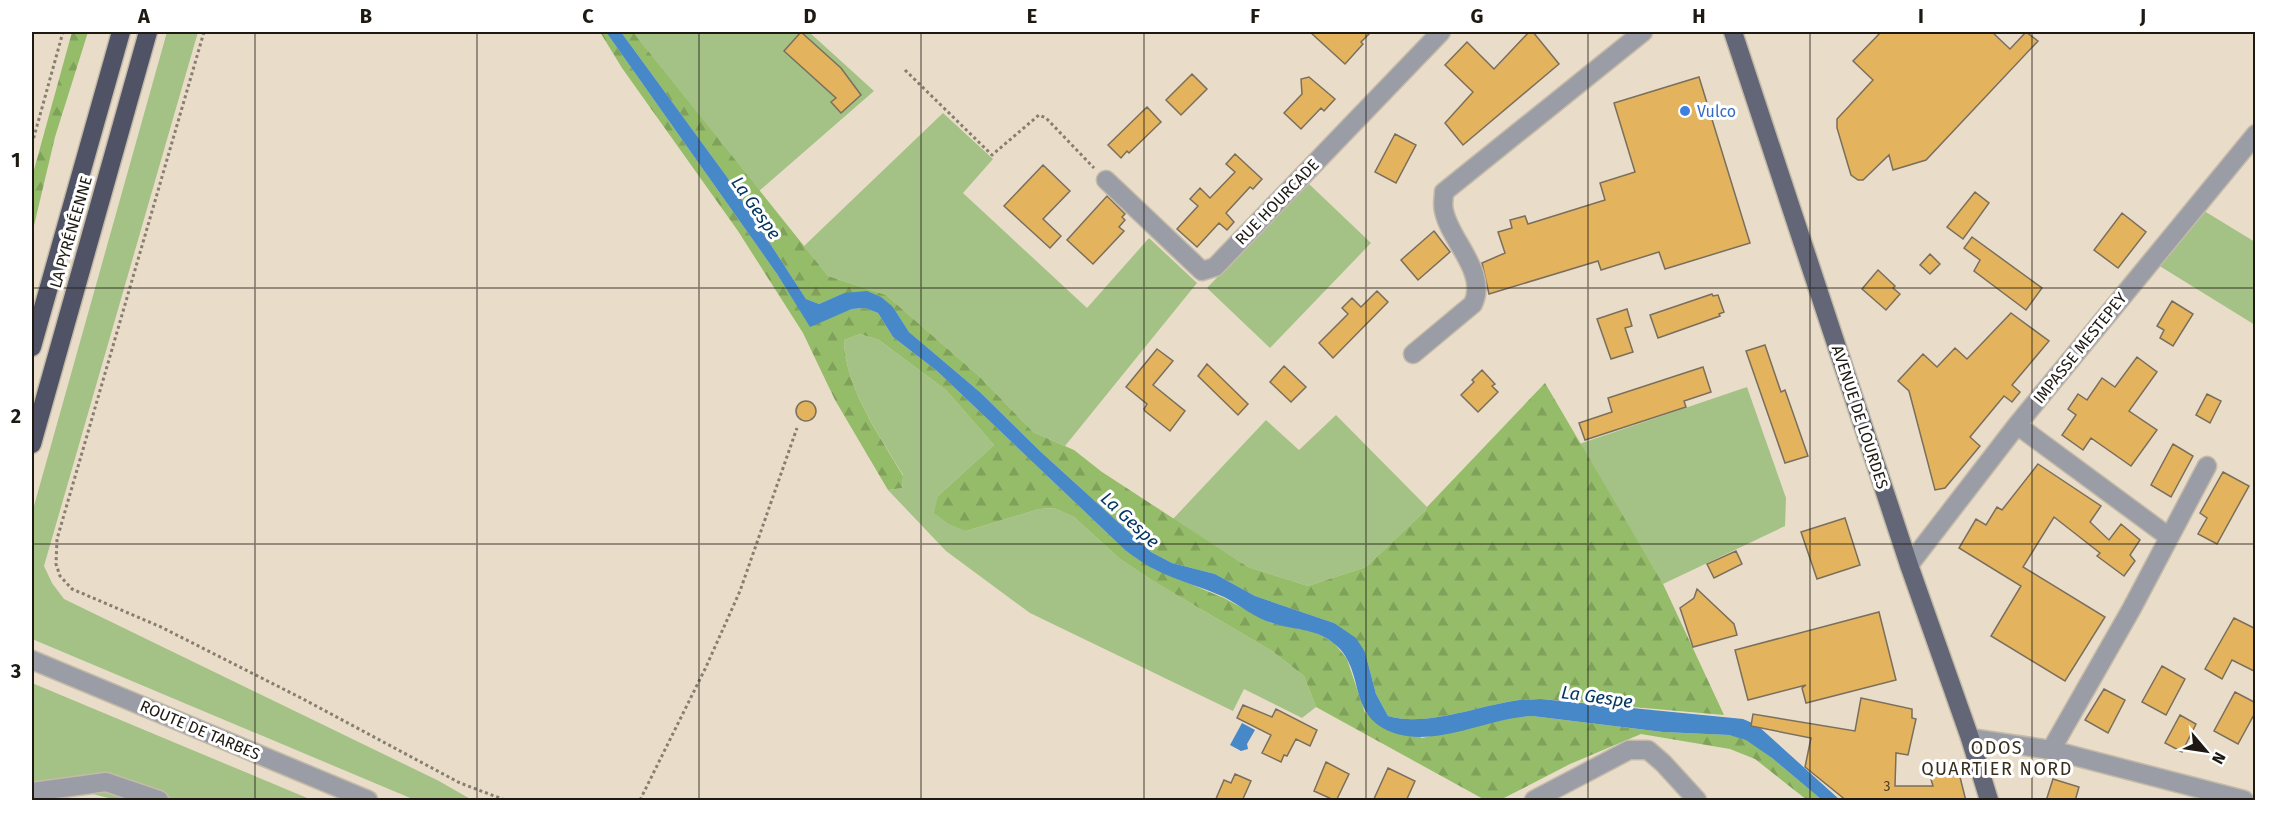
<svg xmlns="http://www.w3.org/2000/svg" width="2287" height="832" viewBox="0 0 2287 832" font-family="'Fira Sans',sans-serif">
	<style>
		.green { fill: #a4c285 }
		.forest { fill: url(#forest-firs) }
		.water { fill: #4788c8 }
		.building { fill: #e4b35d; stroke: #7a6f5d; stroke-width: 1.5 }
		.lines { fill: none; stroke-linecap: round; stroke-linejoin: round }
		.minor-casing { stroke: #c4baa8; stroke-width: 21 }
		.major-casing { stroke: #c4baa8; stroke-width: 21 }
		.highway-casing { stroke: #c4baa8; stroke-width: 21 }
		.path { stroke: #877e70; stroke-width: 3; stroke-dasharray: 3 3; stroke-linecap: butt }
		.minor { stroke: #9b9da6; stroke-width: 18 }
		.major { stroke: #636676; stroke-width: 18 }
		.highway { stroke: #505365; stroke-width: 18 }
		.grid { fill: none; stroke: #1e1912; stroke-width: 1.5; stroke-opacity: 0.55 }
		.shop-dot { fill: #3f7fe0; stroke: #fff; stroke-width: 2 }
		.labels { text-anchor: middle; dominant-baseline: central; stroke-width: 6; stroke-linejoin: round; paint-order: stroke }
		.number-label { font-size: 14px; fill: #504025 }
		.shop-label { font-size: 16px; fill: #366cbe; stroke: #fff; text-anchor: start }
		.street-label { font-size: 16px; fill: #1e1912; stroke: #fff }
		.water-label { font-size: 18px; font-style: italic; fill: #043660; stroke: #fff }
		.neighbourhood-label { font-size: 18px; letter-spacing: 1.5px; fill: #382e1e; stroke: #fff }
		.neatline { fill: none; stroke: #1e1912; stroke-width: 2 }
		.grid-label { font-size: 20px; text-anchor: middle; font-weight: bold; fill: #1e1912 }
	</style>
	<defs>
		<pattern id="forest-firs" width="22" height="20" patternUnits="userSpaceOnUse" patternTransform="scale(1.5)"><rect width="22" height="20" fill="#94bc69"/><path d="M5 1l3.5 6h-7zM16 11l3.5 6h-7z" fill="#7fa15a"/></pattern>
	</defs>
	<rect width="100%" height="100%" fill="#e9ddc9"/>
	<!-- green -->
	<path class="green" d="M 167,32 L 198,32 L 44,566 L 52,583 L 64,599 L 439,781 L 472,800 L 415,800 L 32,639 L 32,513 Z
		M 633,32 L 809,32 L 874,91 L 759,191 Z
		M 943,113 L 993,159 L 963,193 L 1087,308 L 1149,238 L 1197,283 L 1065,446 L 1033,432 L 980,377 L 886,295 L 828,276 L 804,246 Z
		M 1308,183 L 1371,243 L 1270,348 L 1207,288 Z
		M 2201,209 L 2255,242 L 2255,325 L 2158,265 Z
		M 860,334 L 879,340 L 946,390 L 994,445 L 938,496 L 966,531 L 1039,509 L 1054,508 L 1074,517 L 1120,559 L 1153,581 L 1272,651 L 1304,676 L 1316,707 L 1302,718 L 1244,689 L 1233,711 L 1030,613 L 946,551 L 888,490 L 902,488 L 903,475 C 879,434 845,388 844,340 Z
		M 1747,387 L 1786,498 L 1785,526 L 1663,584 L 1579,444 Z
		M 1336,415 L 1427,507 L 1426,510 L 1366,567 L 1308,586 L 1248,567 L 1173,519 L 1266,420 L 1299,450 Z
		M 32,683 L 312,800 L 116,800 L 89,793 L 56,800 L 32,800 Z"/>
	<!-- forest -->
	<path class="forest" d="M 72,32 L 88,32 L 55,137 L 32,234 L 32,177 Z
		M 600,32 L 606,32 L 777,274 L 810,326 L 852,309 L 865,308 L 878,313 L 893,337 L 937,371 L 1125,550 L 1154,569 L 1224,598 L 1271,623 L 1315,632 L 1334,643 L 1347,659 L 1365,713 L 1422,738 L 1515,717 L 1532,716 L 1663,732 L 1729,735 L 1746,739 L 1772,758 L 1822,800 L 1807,800 L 1755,759 L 1730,749 L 1641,734 L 1570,764 L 1500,800 L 1485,800 L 1316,707 L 1304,676 L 1272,651 L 1153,581 L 1120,559 L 1074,517 L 1054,508 L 1039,509 L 966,531 L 949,524 L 934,513 L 938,496 L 994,445 L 946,390 L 879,340 L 860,334 L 844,340 C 845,388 879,434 903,476 L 902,488 L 888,490 L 835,400 L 803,333 L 738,231 L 622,68 Z
		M 621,32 L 633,32 L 828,276 L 886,295 L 980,377 L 1033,432 L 1074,450 L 1102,472 L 1248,567 L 1308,586 L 1366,567 L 1426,510 L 1427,507 L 1545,383 L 1663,584 L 1724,715 L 1541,699 C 1531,700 1522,699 1513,701 C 1475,707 1425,727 1388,716 L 1376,694 L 1365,652 L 1334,623 L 1255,596 L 1215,574 L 1172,563 L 1151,552 L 1041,452 L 981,393 L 909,332 L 893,307 L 844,293 L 819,304 L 806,299 L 727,177 Z"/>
	<!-- water -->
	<path class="water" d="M 606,32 L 621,32 L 727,177 L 806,299 L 819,304 L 844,293 L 867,291 L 881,297 L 893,307 L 909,332 L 981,393 L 1041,452 L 1151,552 L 1172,563 L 1215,574 L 1255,596 L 1334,623 L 1356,638 L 1365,652 L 1376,694 L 1388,716 C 1425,727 1475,707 1513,701 C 1522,699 1531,700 1541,699 L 1743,719 L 1757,725 L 1840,800 L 1822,800 L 1772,758 L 1746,740 L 1729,735 L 1663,732 L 1532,716 C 1488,718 1439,746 1397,734 C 1343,717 1369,669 1332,642 C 1314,628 1293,630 1272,623 C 1255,618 1240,605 1224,597 C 1202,587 1178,581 1156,570 C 1145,565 1135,557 1125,550 L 937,371 L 893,337 L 878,313 L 865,308 L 852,309 L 810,327 L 777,274 Z
		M 1242,723 L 1255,730 L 1247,744 L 1248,749 L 1241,751 L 1230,745 Z"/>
	<!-- building -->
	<path class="building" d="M 801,32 L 841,68 L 861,95 L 841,113 L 831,102 L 836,98 L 784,51 Z
		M 1310,32 L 1371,32 L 1361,42 L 1363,44 L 1345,64 Z
		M 1529,32 L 1533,32 L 1559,64 L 1463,145 L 1445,123 L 1473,92 L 1445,65 L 1467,42 L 1494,69 Z
		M 1881,32 L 1992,32 L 2010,49 L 2026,32 L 2038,41 L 1926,160 L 1893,170 L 1889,155 L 1863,180 L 1858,180 L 1851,175 L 1837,128 L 1837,119 L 1873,80 L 1853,61 Z
		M 1192,74 L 1207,89 L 1181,115 L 1166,100 Z
		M 1309,77 L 1335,99 L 1324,111 L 1321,108 L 1301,129 L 1284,113 L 1302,94 L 1301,79 Z
		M 1699,77 L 1750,243 L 1665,269 L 1659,252 L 1601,270 L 1598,261 L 1489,294 L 1482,263 L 1505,253 L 1498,232 L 1512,228 L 1510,220 L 1525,216 L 1528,224 L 1605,200 L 1600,183 L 1635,172 L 1614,103 Z
		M 1147,107 L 1161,122 L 1129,153 L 1127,151 L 1121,158 L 1108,145 Z
		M 1395,134 L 1416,145 L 1396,183 L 1375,172 Z
		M 1235,154 L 1262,179 L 1253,189 L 1250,187 L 1226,213 L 1234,222 L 1227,230 L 1219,223 L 1197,247 L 1177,229 L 1198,206 L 1190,199 L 1200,188 L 1210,198 L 1235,172 L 1226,164 Z
		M 1043,165 L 1070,191 L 1043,219 L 1061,236 L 1050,248 L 1004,206 Z
		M 1975,192 L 1989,203 L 1963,239 L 1947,227 Z
		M 1107,196 L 1125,214 L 1122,217 L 1125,220 L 1119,227 L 1124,231 L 1093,264 L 1067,240 Z
		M 2122,213 L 2146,232 L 2118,268 L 2094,250 Z
		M 1434,231 L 1450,252 L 1418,280 L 1401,260 Z
		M 1972,237 L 2042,288 L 2026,310 L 1974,271 L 1980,260 L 1964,248 Z
		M 1930,254 L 1940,264 L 1930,274 L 1920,265 Z
		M 1878,270 L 1895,286 L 1893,288 L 1900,294 L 1886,310 L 1862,289 Z
		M 1377,291 L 1388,302 L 1333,358 L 1319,343 L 1348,314 L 1342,308 L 1352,298 L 1361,307 Z
		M 1712,294 L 1713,296 L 1718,295 L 1724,312 L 1719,314 L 1720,316 L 1658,338 L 1650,315 Z
		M 2172,301 L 2193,314 L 2173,346 L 2160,338 L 2164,330 L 2157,326 Z
		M 1627,309 L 1632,326 L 1625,328 L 1633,352 L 1611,359 L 1597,319 Z
		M 2011,313 L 2049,341 L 2012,385 L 2020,392 L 2012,402 L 2004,396 L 1970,437 L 1980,446 L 1945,488 L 1935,490 L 1909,391 L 1898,381 L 1923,354 L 1937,367 L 1955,348 L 1967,359 Z
		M 1765,345 L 1781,392 L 1785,390 L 1808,456 L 1785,463 L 1746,351 Z
		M 1157,349 L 1173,361 L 1153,385 L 1185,411 L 1170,431 L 1145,411 L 1144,409 L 1147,404 L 1126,387 Z
		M 2137,357 L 2157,372 L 2129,411 L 2157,430 L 2131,466 L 2091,438 L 2083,450 L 2062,435 L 2076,415 L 2068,409 L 2078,394 L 2087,400 L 2102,378 L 2115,387 Z
		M 1207,364 L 1248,404 L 1238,415 L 1198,376 Z
		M 1284,366 L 1306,387 L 1291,402 L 1270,382 Z
		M 1703,367 L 1711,392 L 1684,401 L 1686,407 L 1585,440 L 1579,423 L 1612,412 L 1608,398 Z
		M 1482,370 L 1495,384 L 1492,386 L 1498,392 L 1478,412 L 1461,395 L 1474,382 L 1472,380 Z
		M 2207,394 L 2221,401 L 2210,423 L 2196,415 Z
		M796 411a10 10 0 1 1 20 0a10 10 0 1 1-20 0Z
		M 2173,444 L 2193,456 L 2171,497 L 2151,485 Z
		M 2038,464 L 2101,506 L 2090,522 L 2109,540 L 2121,524 L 2140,540 L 2130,555 L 2135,561 L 2124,576 L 2097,556 L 2100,553 L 2054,517 L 2023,567 L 2105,617 L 2065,681 L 1991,636 L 2021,586 L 1959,548 L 1976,519 L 1986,525 L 1997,507 L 2002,510 Z
		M 2223,472 L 2249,486 L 2217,544 L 2198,534 L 2207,518 L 2200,513 Z
		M 1845,518 L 1860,565 L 1817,579 L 1801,532 Z
		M 1736,551 L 1742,564 L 1714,578 L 1707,564 Z
		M 1697,589 L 1734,624 L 1737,635 L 1693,647 L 1680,608 L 1694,598 Z
		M 1879,612 L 1896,680 L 1806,703 L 1802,688 L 1806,685 L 1748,700 L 1735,650 Z
		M 2234,618 L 2256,629 L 2256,672 L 2232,660 L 2222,679 L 2205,669 Z
		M 2162,666 L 2185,679 L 2166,715 L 2142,702 Z
		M 2104,689 L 2125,700 L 2108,733 L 2085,720 Z
		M 2235,692 L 2256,703 L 2256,711 L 2238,744 L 2214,731 Z
		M 1861,698 L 1912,709 L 1912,718 L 1916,719 L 1908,755 L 1896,753 L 1895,786 L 1933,786 L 1930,776 L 1958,769 L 1966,801 L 1847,801 L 1805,767 L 1811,738 L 1751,726 L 1753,714 L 1855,731 Z
		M 1243,705 L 1272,717 L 1276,709 L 1317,730 L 1310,746 L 1296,739 L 1287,756 L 1284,755 L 1281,762 L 1262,753 L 1271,735 L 1237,718 Z
		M 2180,715 L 2196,724 L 2182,752 L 2165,743 Z
		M 1326,762 L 1349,774 L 1336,801 L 1314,791 Z
		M 1388,768 L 1415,781 L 1406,801 L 1373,801 Z
		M 1235,774 L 1251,781 L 1242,801 L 1215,801 L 1224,780 L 1231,783 Z
		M 2053,779 L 2079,787 L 2075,801 L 2046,801 Z"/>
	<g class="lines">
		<!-- minor casing -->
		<g class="minor-casing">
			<path id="minor" d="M 1106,180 L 1202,271 L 1215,267 L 1441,32
				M 1413,354 L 1473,304 C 1488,272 1450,241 1444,211 C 1442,205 1444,198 1444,192 L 1643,32
				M 2017,425 L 2169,537
				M 1909,565 L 2017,425 L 2256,134
				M 32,660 L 368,800
				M 1970,738 L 2051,750 L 2244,800
				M 2051,750 L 2132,608 L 2207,466
				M 32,792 L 106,782 L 159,800
				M 1534,800 L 1629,750 L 1648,750 L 1663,763 L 1697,800"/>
		</g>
		<!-- major casing -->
		<g class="major-casing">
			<path id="major" d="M 1733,32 L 1909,565 L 1970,738 L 1989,800"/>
		</g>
		<!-- highway casing -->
		<g class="highway-casing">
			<path id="highway" d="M 32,347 L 121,32
				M 32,444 L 148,32"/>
		</g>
		<!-- path -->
		<path class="path" d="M 204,32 L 57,539 L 56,564 L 60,576 L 72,589 L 161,627 L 303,699 L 460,783 L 505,800
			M 905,70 L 992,155 L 1039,115 L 1046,118 L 1094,168
			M 32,144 L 63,32
			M 640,800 L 706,667 L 740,591 L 797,428"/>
		<!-- minor -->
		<use href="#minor" class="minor"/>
		<!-- major -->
		<use href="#major" class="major"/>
		<!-- highway -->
		<use href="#highway" class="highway"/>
	</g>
	<!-- grid -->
	<path class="grid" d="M 255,32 L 255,800M 477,32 L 477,800M 699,32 L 699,800M 921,32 L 921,800M 1144,32 L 1144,800M 1366,32 L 1366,800M 1588,32 L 1588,800M 1810,32 L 1810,800M 2032,32 L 2032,800M 32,288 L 2256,288M 32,544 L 2256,544"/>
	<!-- markers -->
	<circle class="shop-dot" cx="1685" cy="111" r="6"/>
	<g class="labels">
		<!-- number labels -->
		<g class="number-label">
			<text x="1887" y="786">3</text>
		</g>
		<!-- shop labels -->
		<g class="shop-label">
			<text x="1697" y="111">Vulco</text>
		</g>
		<!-- street labels -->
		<g class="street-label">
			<text transform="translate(1277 202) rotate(-46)">RUE HOURCADE</text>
			<text transform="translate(71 232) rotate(-74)">LA PYRÉNÉENNE</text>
			<text transform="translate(2080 348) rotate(-51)">IMPASSE MESTEPEY</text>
			<text transform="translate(1860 417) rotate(72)">AVENUE DE LOURDES</text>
			<text transform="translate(200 730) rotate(23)">ROUTE DE TARBES</text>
		</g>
		<!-- water labels -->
		<g class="water-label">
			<text transform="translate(756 208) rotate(55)">La Gespe</text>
			<text transform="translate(1130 520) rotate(43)">La Gespe</text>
			<text transform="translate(1597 697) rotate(8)">La Gespe</text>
		</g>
		<!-- neighbourhood labels -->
		<g class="neighbourhood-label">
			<text x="1997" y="748">ODOS<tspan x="1997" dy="21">QUARTIER NORD</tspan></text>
		</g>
	</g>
	<!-- border -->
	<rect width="2287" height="832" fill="none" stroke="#ffffff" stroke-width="66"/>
	<!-- north arrow -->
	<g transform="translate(2206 751) rotate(119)" stroke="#ffffff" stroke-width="4.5" paint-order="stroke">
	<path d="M0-4.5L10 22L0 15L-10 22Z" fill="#1e1912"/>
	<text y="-9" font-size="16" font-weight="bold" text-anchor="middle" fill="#1e1912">N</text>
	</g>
	<rect x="33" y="33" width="2221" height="766" class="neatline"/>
	<g class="grid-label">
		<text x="144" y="23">A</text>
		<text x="366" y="23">B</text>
		<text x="588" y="23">C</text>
		<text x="810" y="23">D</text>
		<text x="1032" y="23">E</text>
		<text x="1255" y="23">F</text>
		<text x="1477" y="23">G</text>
		<text x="1699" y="23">H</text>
		<text x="1921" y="23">I</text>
		<text x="2143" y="23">J</text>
		<text x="16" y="167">1</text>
		<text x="16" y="423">2</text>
		<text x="16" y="678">3</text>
	</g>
</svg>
